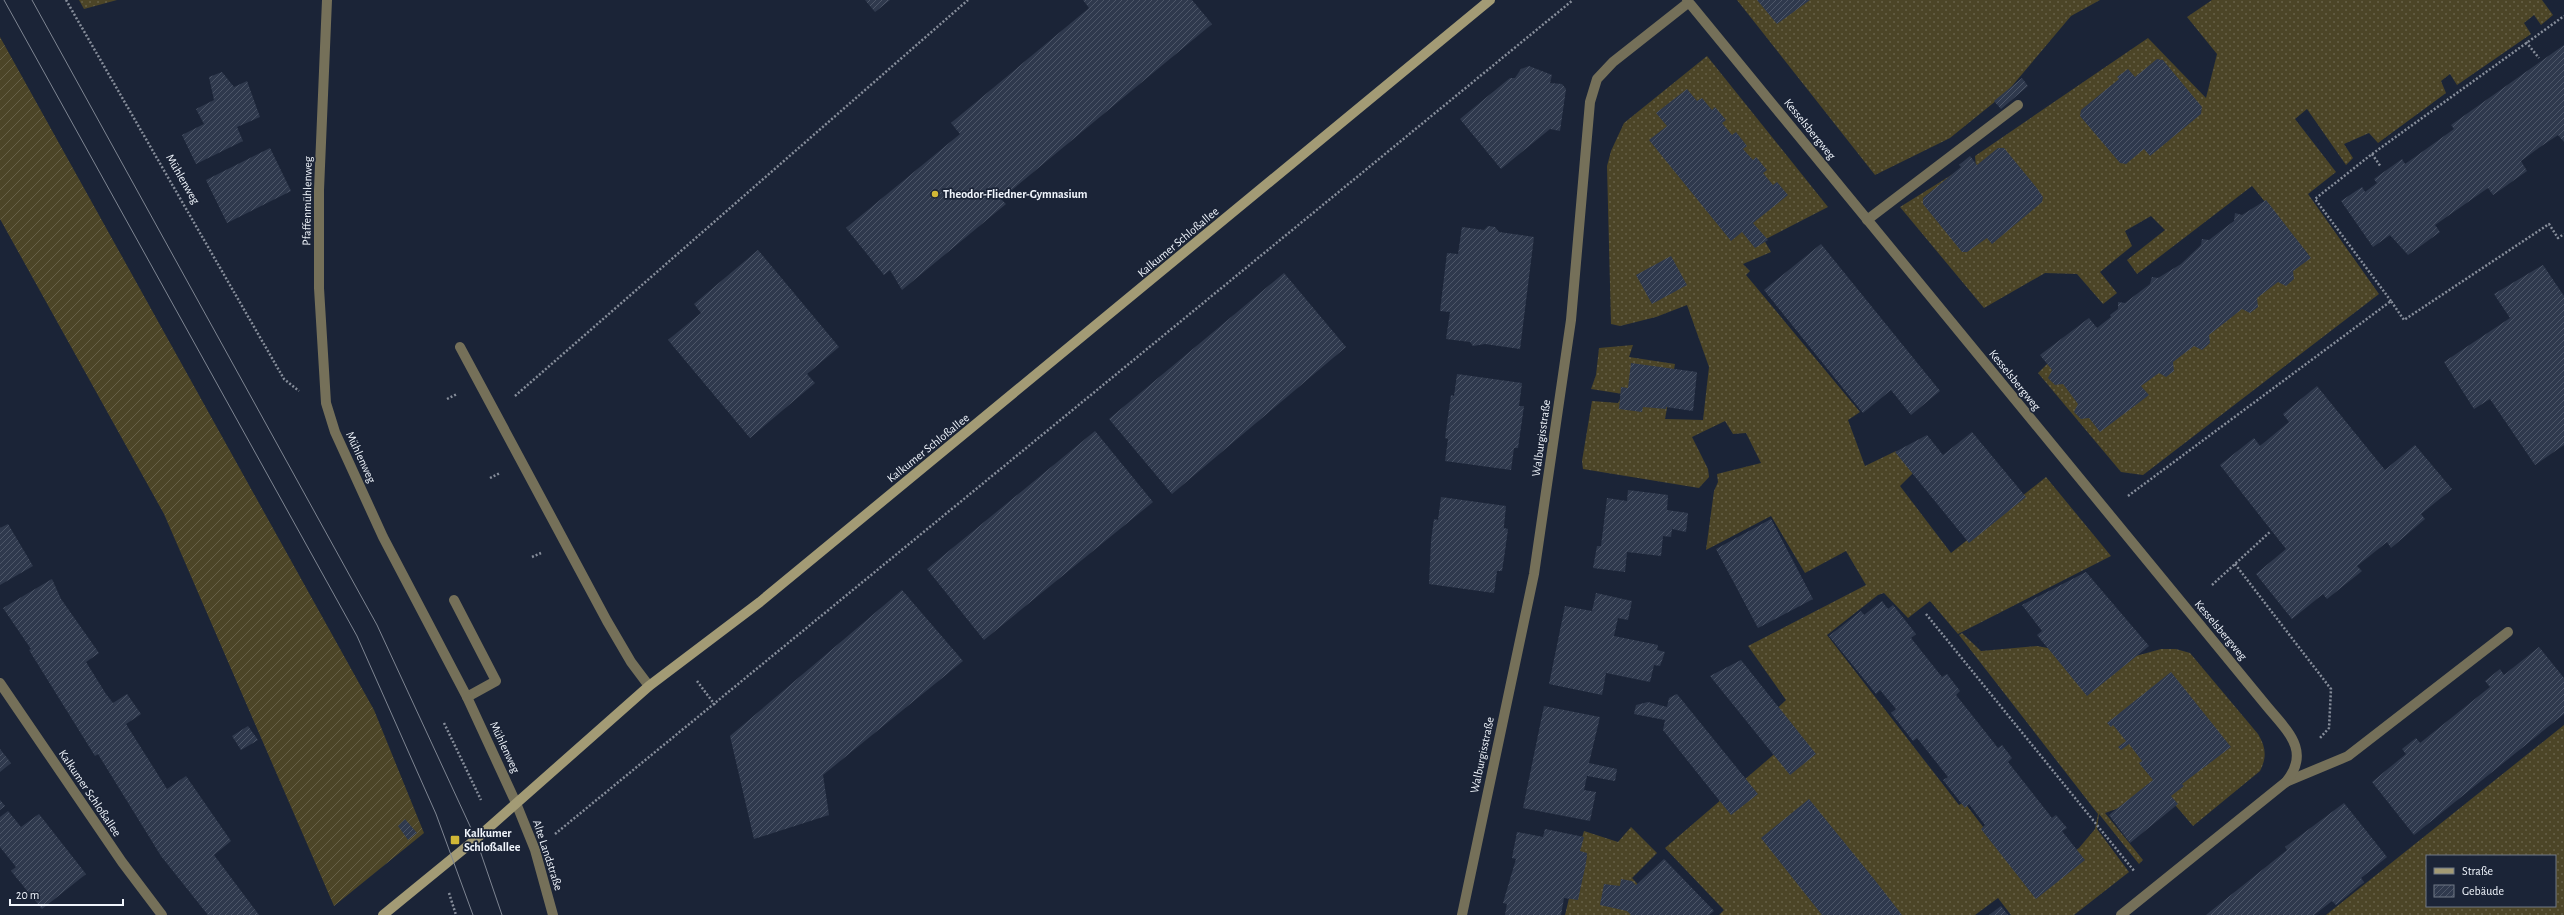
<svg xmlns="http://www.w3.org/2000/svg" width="2564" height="915" viewBox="0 0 2564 915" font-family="'Alegreya Sans',sans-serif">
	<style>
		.grass { fill: url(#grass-dots); fill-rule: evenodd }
		.garden { fill: url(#garden-furrows) }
		.building { fill: url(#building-hatch) }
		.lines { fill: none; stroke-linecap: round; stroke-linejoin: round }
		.path { stroke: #878e9b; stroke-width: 2.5; stroke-dasharray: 2 2; stroke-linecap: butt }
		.service { stroke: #757059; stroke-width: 10 }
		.minor { stroke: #757059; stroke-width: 10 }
		.secondary { stroke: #a39b75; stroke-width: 10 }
		.tram { stroke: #7e8592; stroke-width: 1 }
		.poi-dot { fill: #d1b736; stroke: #1b2437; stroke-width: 1.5 }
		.labels { text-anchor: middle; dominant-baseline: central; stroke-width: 3.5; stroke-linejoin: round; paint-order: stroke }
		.street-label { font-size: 12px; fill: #f0f5fc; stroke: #1b2437 }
		.poi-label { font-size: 12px; font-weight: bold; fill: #f0f5fc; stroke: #1b2437; text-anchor: start }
	</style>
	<defs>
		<pattern id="grass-dots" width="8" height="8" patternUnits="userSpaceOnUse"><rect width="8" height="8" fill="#4c4527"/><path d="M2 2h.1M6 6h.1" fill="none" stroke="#666047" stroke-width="1.8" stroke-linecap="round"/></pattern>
		<pattern id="garden-furrows" width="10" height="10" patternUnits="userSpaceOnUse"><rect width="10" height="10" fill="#4c4527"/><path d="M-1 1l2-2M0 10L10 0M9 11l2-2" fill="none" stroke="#666047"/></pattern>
		<pattern id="building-hatch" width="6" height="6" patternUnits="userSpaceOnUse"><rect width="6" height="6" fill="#2f394d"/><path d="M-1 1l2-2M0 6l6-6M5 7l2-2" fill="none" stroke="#4d5668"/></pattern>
	</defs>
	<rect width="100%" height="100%" fill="#1b2437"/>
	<!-- grass -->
	<path class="grass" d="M 79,0 L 117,0 L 84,9 Z
		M 1737,0 L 2100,0 L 2071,16 L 2007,92 L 1950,138 L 1875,175 Z
		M 2212,0 L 2542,0 L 2553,15 L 2541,25 L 2534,15 L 2524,23 L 2531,34 L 2457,85 L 2450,74 L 2441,81 L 2446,93 L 2378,143 L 2369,133 L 2344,144 L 2353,158 L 2346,165 L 2307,109 L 2295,119 L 2336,172 L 2308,194 L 2379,294 L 2143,475 L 2121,472 L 2038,373 L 2051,360 L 2092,412 L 2308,254 L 2252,186 L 2137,274 L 2127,260 L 2165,230 L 2151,216 L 2125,231 L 2132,246 L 2100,272 L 2117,293 L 2103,304 L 2077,274 L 2045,273 L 1984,308 L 1900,207 L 1961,169 L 1976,167 L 1975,156 L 2148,38 L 2206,98 L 2217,54 L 2187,17 Z
		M 1707,56 L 1828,207 L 1764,240 L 1771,252 L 1743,264 L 1750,271 L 1746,275 L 1860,412 L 1848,420 L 1865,466 L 1896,451 L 1914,472 L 1900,486 L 1951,553 L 2046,477 L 2111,556 L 1958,634 L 1930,601 L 1908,618 L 1884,593 L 1878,595 L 1827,635 L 1959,805 L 1964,802 L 2027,884 L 2079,848 L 2095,829 L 2098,814 L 1959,635 L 1962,633 L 1981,651 L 2037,646 L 2118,661 L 2161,649 L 2176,649 L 2190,653 L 2258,734 C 2266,747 2267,757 2260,771 L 2193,826 L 2164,792 L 2105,813 L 2143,860 L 2139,864 L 2099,814 L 2097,829 L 2129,872 L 2074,915 L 2011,915 L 1998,898 L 1975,915 L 1719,915 L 1724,910 L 1665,848 L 1779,750 L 1768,717 L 1786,700 L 1748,646 L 1866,585 L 1846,551 L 1805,573 L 1771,516 L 1706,550 L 1714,491 L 1718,482 L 1717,474 L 1761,463 L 1746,433 L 1733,434 L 1725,421 L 1692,437 L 1708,469 L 1709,477 L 1699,488 L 1583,469 L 1582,461 L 1592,401 L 1618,403 L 1623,394 L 1591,389 L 1596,375 L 1599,348 L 1633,345 L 1629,357 L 1675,364 L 1665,419 L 1703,420 L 1709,367 L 1687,305 L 1656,317 L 1620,326 L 1611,324 L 1607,166 L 1611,151 L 1624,123 Z
		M 2564,725 L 2564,915 L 2326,915 ZM 2427,856 L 2555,856 L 2555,906 L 2427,906 Z
		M 1631,827 L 1657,853 L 1632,878 L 1667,915 L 1565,915 L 1570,894 L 1578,895 L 1587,856 L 1577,854 L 1584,831 L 1618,842 Z"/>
	<!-- garden -->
	<path class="garden" d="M 0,37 L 374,710 L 424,833 L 334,906 L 164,514 L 0,219 Z"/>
	<!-- building -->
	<path class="building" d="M 865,0 L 890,0 L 875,12 Z
		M 1083,0 L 1192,0 L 1212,24 L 1001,199 L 1006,204 L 902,290 L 890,270 L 884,275 L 846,228 L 960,134 L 951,123 L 1089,8 Z
		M 1757,0 L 1810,0 L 1777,24 Z
		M 2564,45 L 2564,142 L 2558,135 L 2540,147 L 2521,161 L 2527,171 L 2493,195 L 2488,188 L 2435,225 L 2440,232 L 2408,255 L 2390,235 L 2373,247 L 2341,201 L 2362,187 L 2365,192 L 2377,183 L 2374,179 L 2402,159 L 2405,164 L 2415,157 L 2454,129 L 2451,125 Z
		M 2157,59 L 2163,60 L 2202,107 L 2201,114 L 2150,156 L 2144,149 L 2126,164 L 2120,163 L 2080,116 L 2081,110 L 2119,79 L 2117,77 L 2128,69 L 2135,77 Z
		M 1529,66 L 1552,75 L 1550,83 L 1562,84 L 1566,89 L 1560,131 L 1550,129 L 1501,169 L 1460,119 L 1510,78 L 1515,78 L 1521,69 Z
		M 222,72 L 234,87 L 247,81 L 260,117 L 237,127 L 243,141 L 196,164 L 182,135 L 204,124 L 196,109 L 214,100 L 209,77 Z
		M 2022,78 L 2028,86 L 2001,109 L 1994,101 Z
		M 1687,89 L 1697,101 L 1702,98 L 1712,110 L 1715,107 L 1726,120 L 1722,123 L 1732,135 L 1736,132 L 1747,146 L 1743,149 L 1753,160 L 1756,157 L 1767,170 L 1763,173 L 1773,185 L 1777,182 L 1788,195 L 1753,223 L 1768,240 L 1755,248 L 1742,232 L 1731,241 L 1649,140 L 1667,126 L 1656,113 Z
		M 270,148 L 291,191 L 227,223 L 206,180 Z
		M 1998,148 L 2004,148 L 2036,187 L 2043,197 L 2042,202 L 1992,244 L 1987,238 L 1967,252 L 1962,252 L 1923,204 L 1923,198 L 1961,167 L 1959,165 L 1970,156 L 1977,165 Z
		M 2266,200 L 2311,258 L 2293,271 L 2294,279 L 2286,286 L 2278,282 L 2257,298 L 2258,307 L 2250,313 L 2242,309 L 2209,335 L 2210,343 L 2202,350 L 2194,346 L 2173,362 L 2174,371 L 2166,377 L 2159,373 L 2141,386 L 2149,395 L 2100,432 L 2089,418 L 2081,419 L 2074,412 L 2078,404 L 2063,384 L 2055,385 L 2048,378 L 2052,370 L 2040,355 L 2089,318 L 2097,328 L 2111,317 L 2110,315 L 2118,309 L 2118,302 L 2125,303 L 2150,284 L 2152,277 L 2158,278 L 2181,264 L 2201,245 L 2202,239 L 2209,240 L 2234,221 L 2235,213 L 2242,215 Z
		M 1488,226 L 1495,227 L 1499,232 L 1534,237 L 1520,349 L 1485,344 L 1473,346 L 1470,342 L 1446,339 L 1450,312 L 1440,311 L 1447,253 L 1458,254 L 1462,227 L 1484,230 Z
		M 1821,244 L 1940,391 L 1911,415 L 1891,390 L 1863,413 L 1764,290 Z
		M 758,250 L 839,347 L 807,374 L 815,383 L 750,438 L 668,340 L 701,313 L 694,304 Z
		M 1671,256 L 1687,285 L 1652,304 L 1636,275 Z
		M 2543,265 L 2564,296 L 2564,445 L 2535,465 L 2490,399 L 2474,409 L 2444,362 L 2510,318 L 2494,294 Z
		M 1284,273 L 1346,347 L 1172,494 L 1109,419 Z
		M 1631,363 L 1697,372 L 1693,411 L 1666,407 L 1666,409 L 1643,407 L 1642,412 L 1619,409 L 1621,387 L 1628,388 Z
		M 1457,374 L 1522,383 L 1519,406 L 1524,406 L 1518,448 L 1514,448 L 1511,470 L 1445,461 L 1448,439 L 1445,438 L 1451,395 L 1454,396 Z
		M 2317,386 L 2385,470 L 2415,445 L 2452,489 L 2421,514 L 2425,519 L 2391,548 L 2387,542 L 2357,566 L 2362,571 L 2327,599 L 2323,594 L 2292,619 L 2256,574 L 2286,549 L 2220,465 L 2254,438 L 2260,446 L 2289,422 L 2283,414 Z
		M 1095,431 L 1153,502 L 984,640 L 927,569 Z
		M 1972,432 L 2026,497 L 1969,543 L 1895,452 L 1927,435 L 1943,455 Z
		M 1628,490 L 1668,495 L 1667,510 L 1688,513 L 1686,532 L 1672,529 L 1671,537 L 1663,536 L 1661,556 L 1627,552 L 1625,572 L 1593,568 L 1597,546 L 1601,546 L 1607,498 L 1627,501 Z
		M 1441,497 L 1506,506 L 1504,526 L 1504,528 L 1508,529 L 1505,551 L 1502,571 L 1497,571 L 1494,593 L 1429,584 L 1431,541 L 1434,519 L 1438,520 Z
		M 1771,519 L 1813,599 L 1758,628 L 1716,549 Z
		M 8,524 L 33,566 L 0,585 L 0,528 Z
		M 2086,572 L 2149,646 L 2087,696 L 2037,635 L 2042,631 L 2022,605 Z
		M 52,579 L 61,599 L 99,653 L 86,662 L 106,694 L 113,703 L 127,694 L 141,714 L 126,724 L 167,789 L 186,776 L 231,841 L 214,855 L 259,915 L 208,915 L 161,856 L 98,754 L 95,756 L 29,650 L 31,649 L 3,608 Z
		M 902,590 L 963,661 L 823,775 L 829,815 L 754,839 L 730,736 Z
		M 1596,593 L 1632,601 L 1628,620 L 1618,618 L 1614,636 L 1658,645 L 1657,650 L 1665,652 L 1660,666 L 1654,665 L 1650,682 L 1606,673 L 1602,695 L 1549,684 L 1565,606 L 1592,611 Z
		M 1882,601 L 1888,609 L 1893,605 L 1916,634 L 1911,638 L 1942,677 L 1947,674 L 1960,691 L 1956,695 L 1998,748 L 2002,745 L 2012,758 L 2008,762 L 2052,818 L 2056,815 L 2067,828 L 2062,831 L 2085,860 L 2036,899 L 1981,829 L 1985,825 L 1969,804 L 1965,808 L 1943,780 L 1948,777 L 1917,738 L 1913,741 L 1891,713 L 1896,709 L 1880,690 L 1876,694 L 1829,636 L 1861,611 L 1864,615 Z
		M 2539,647 L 2564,678 L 2564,714 L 2414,835 L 2372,782 L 2406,754 L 2402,749 L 2416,738 L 2420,743 L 2490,687 L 2485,681 L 2500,669 L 2504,675 Z
		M 1741,660 L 1816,754 L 1790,775 L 1710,676 Z
		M 2171,672 L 2231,747 L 2182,784 L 2184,786 L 2171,796 L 2178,804 L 2130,843 L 2109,815 L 2153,780 L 2139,763 L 2142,761 L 2129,744 L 2121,750 L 2118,747 L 2126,741 L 2113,725 L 2111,727 L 2107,723 Z
		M 1677,694 L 1758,794 L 1731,815 L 1663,730 L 1665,720 L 1634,714 L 1636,705 L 1648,702 L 1667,707 L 1669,698 Z
		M 1544,706 L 1600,717 L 1589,763 L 1617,769 L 1615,781 L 1587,776 L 1584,790 L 1596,792 L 1590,821 L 1523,808 Z
		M 248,726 L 258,740 L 241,750 L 232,736 Z
		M 0,749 L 11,763 L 0,772 Z
		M 1809,799 L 1874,879 L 1902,915 L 1822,915 L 1761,838 Z
		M 0,800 L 5,806 L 0,810 Z
		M 2344,803 L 2387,857 L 2361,878 L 2364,882 L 2336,905 L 2332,901 L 2314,915 L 2206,915 L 2287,850 L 2285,847 Z
		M 8,811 L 21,827 L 39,814 L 86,874 L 42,909 L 11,871 L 16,867 L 0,847 L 0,817 Z
		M 405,819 L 417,833 L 408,840 L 398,826 Z
		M 1545,829 L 1584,837 L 1580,851 L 1587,853 L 1586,863 L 1578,900 L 1564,898 L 1561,915 L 1505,915 L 1507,904 L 1503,903 L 1516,859 L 1512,858 L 1517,832 L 1543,837 Z
		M 1664,859 L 1714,911 L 1709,915 L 1631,915 L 1627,911 L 1600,905 L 1604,884 L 1620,886 L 1621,879 L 1632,881 L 1636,885 Z
		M 2001,906 L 2008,915 L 1989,915 Z"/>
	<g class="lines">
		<!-- path -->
		<path class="path" d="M 66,0 L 284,379 L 299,391
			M 2526,42 L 2539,58
			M 2372,154 L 2381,167
			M 2391,301 L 2315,199 L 2372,154 L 2564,16
			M 515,396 L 968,0
			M 447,399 L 457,394
			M 490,478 L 500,473
			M 2128,496 L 2391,301 L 2404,320 L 2549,224 L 2558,238 L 2564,234
			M 532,557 L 541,553
			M 2235,564 L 2331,689 L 2329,728 L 2320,738
			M 2212,585 L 2271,531
			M 1926,614 L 2135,872
			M 697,681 L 715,705
			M 444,723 L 481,800
			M 555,834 L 1573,0
			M 449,893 L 456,915"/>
		<!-- service -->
		<path class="service" d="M 1867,220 L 2018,105
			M 460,347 L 607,621 L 631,662 L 649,686
			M 454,600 L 496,681 L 467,697
			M 2286,782 L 2348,756 L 2508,632"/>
		<!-- minor -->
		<path class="minor" d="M 327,0 L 319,190 L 319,288 L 326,403 L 335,432 L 383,537 L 467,697 L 516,803 L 535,850 L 553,915
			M 1687,0 L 2265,704 C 2286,730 2312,750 2286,782 L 2121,915
			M 0,683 L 122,862 L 162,915
			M 1462,915 L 1534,574 L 1571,320 L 1590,102 L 1597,79 L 1613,62 L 1689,2"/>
		<!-- secondary -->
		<path class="secondary" d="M 383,915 L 476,839 L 649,686 L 760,602 L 1490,0"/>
		<!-- tram -->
		<path class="tram" d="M 4,0 L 357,636 L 436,814 L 473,915
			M 32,0 L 377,625 L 476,839 L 502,915"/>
	</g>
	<!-- markers -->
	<g class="poi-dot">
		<circle cx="935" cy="194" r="4"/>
		<rect x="450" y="835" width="10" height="10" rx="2"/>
	</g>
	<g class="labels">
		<!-- street labels -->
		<g class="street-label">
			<text transform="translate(1810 129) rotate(51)">Kesselsbergweg</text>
			<text transform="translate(183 179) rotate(60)">Mühlenweg</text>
			<text transform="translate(307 201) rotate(-89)">Pfaffenmühlenweg</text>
			<text transform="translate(1178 242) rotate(-40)">Kalkumer Schloßallee</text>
			<text transform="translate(2015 380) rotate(51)">Kesselsbergweg</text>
			<text transform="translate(1541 438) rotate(-82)">Walburgisstraße</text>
			<text transform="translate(928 448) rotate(-39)">Kalkumer Schloßallee</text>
			<text transform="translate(361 457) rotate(65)">Mühlenweg</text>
			<text transform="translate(2221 630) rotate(50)">Kesselsbergweg</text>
			<text transform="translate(505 747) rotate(65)">Mühlenweg</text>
			<text transform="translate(1482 755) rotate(-78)">Walburgisstraße</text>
			<text transform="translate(90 793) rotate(56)">Kalkumer Schloßallee</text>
			<text transform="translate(548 855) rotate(72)">Alte Landstraße</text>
		</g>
		<!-- poi labels -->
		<g class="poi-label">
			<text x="943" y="194">Theodor-Fliedner-Gymnasium</text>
			<text x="464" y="833">Kalkumer<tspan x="464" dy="14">Schloßallee</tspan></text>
		</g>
	</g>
	<!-- legend -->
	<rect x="2426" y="855" width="130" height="52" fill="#1b2437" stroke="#707886"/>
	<rect x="2434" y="868" width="20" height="6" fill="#a39b75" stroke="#707886"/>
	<text x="2462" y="875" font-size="12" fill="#f0f5fc">Straße</text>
	<rect x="2434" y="885" width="20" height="12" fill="url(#building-hatch)" stroke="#707886"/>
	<text x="2462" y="895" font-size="12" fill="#f0f5fc">Gebäude</text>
	<!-- scale -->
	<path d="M10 899v6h113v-6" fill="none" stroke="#f0f5fc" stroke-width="2"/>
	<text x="16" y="899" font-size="12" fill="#f0f5fc" stroke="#1b2437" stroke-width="3" paint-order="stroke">20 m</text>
</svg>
